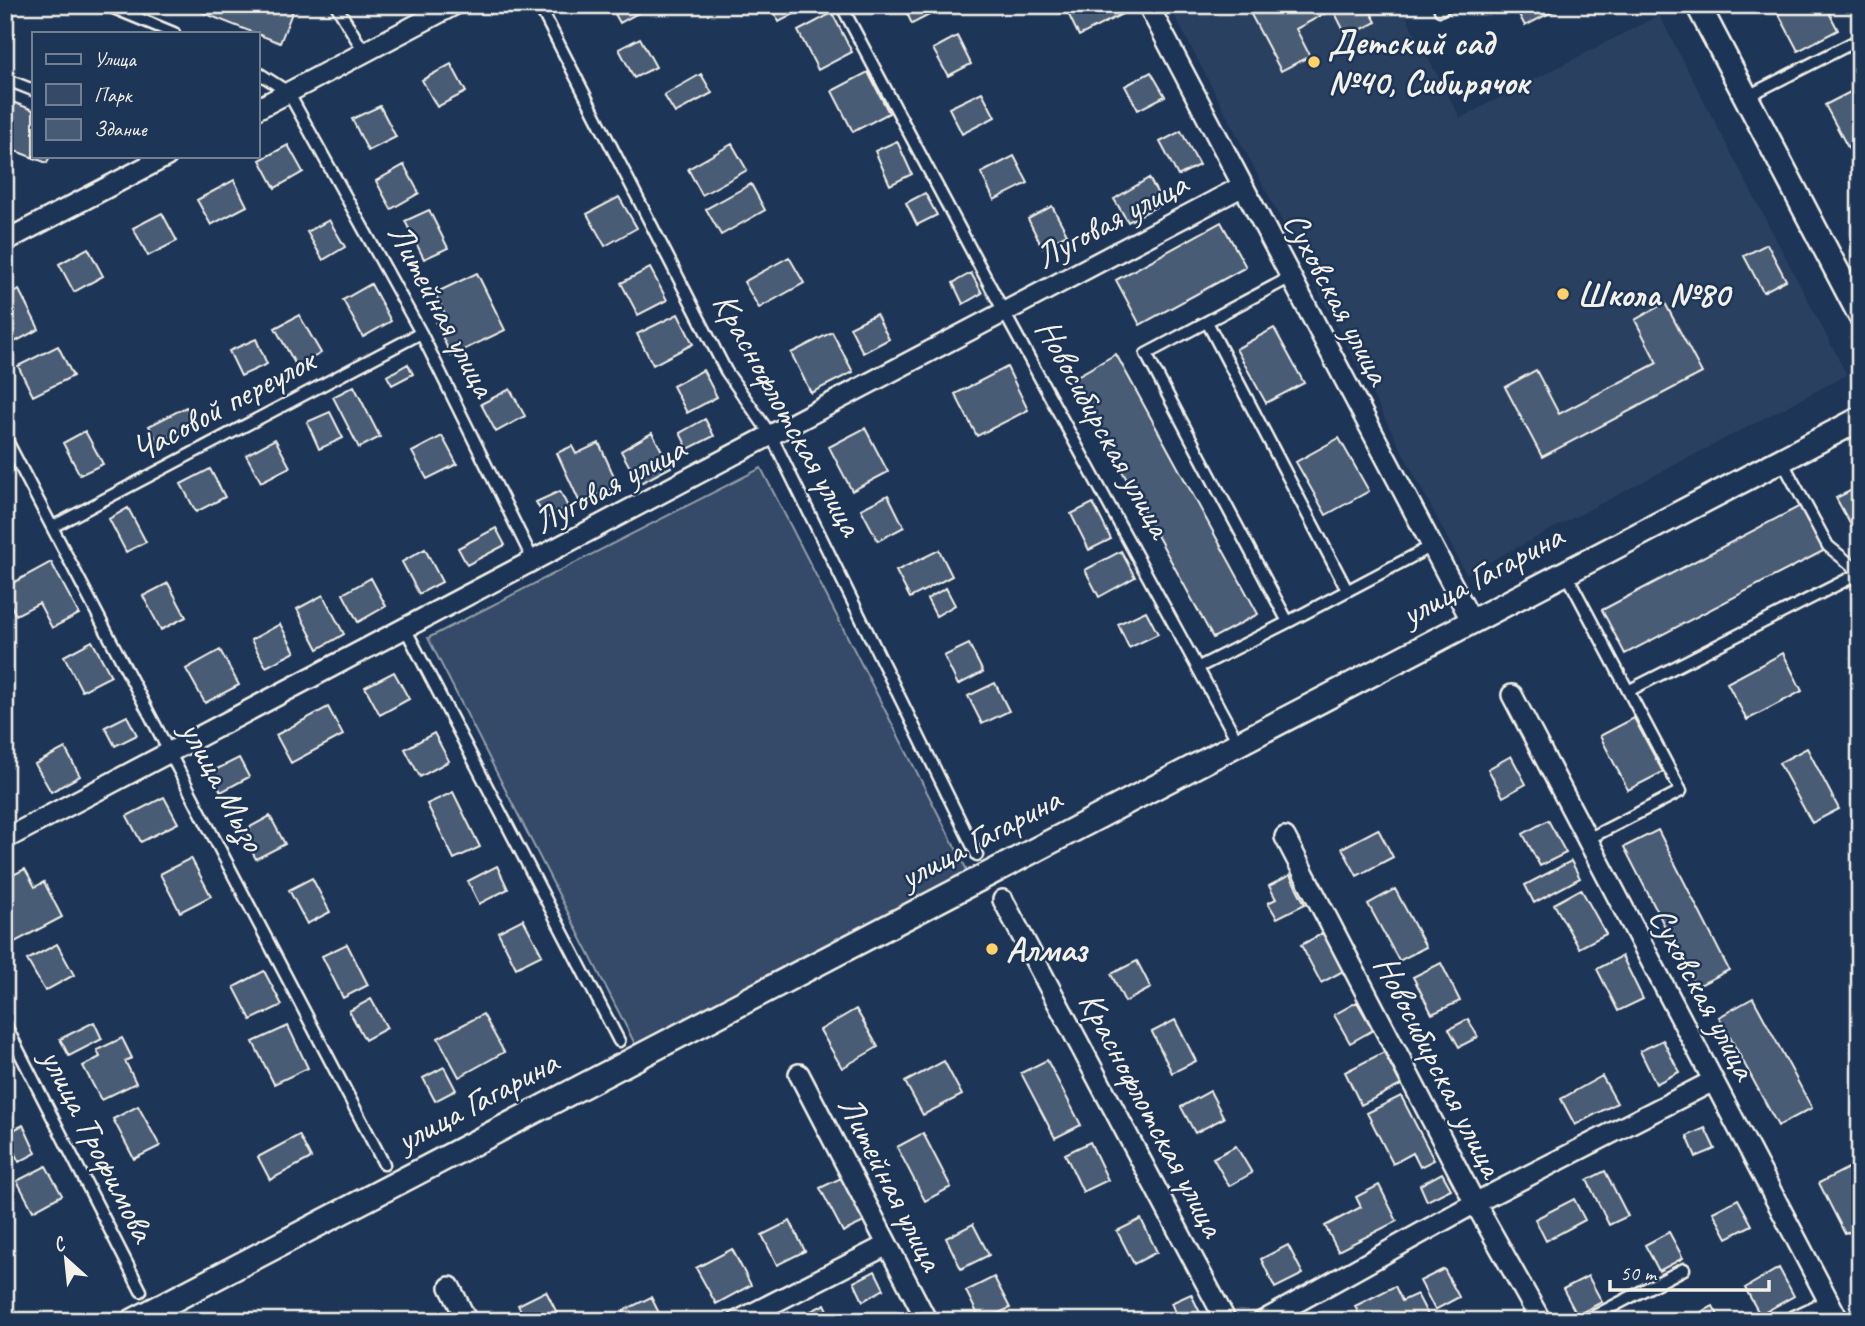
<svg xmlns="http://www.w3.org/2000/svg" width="1865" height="1326" viewBox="0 0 1865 1326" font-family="Caveat,sans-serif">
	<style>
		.built { fill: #2a4060 }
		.green { fill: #354a67; stroke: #949ea8; stroke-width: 2 }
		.building { fill: #485b74; stroke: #f4f1e8; stroke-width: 2 }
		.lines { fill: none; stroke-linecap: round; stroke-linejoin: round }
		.service-casing { stroke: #f4f1e8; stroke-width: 15 }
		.minor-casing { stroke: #f4f1e8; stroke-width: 24 }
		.tertiary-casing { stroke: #f4f1e8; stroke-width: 28 }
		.service { stroke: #1d3557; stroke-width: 10 }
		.minor { stroke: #1d3557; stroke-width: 19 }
		.tertiary { stroke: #1d3557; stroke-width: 23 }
		.poi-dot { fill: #ffd166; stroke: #1d3557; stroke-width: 2.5 }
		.labels { text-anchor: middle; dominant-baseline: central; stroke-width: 5; stroke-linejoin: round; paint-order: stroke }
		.poi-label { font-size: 35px; font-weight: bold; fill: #f4f1e8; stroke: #1d3557; text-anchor: start }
		.street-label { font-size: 35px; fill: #f4f1e8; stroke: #1d3557 }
	</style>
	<rect width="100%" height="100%" fill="#1d3557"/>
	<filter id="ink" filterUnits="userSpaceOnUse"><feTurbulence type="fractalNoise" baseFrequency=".0143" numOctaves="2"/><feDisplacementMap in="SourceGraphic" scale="14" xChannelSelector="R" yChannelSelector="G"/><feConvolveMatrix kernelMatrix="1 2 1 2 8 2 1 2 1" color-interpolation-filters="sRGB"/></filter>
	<g filter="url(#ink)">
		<!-- built -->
		<path class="built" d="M 1169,5 L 1400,5 L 1460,118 L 1659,15 L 1847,375 L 1466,574 Z"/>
		<!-- green -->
		<path class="green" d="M 761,468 L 970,876 L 636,1046 L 428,638 Z"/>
		<!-- building -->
		<path class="building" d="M 183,5 L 295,5 L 280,43 Z
			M 610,5 L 638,5 L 642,11 L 620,23 Z
			M 770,5 L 811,5 L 779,22 Z
			M 903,5 L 934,5 L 937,11 L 912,24 Z
			M 1064,5 L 1125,5 L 1128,11 L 1079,36 Z
			M 1255,5 L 1367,5 L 1376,22 L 1347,37 L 1333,9 L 1296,29 L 1310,56 L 1281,71 L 1248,9 Z
			M 1514,5 L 1565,5 L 1525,26 Z
			M 1774,5 L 1825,5 L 1838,30 L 1798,51 Z
			M 832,13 L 852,52 L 818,70 L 798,31 Z
			M 957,36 L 971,64 L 948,76 L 933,49 Z
			M 640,38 L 656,67 L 634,78 L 619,49 Z
			M 451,64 L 466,92 L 437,107 L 422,80 Z
			M 868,72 L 889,113 L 853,132 L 832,91 Z
			M 1151,72 L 1165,96 L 1138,110 L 1125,86 Z
			M 701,74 L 712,93 L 675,113 L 664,95 Z
			M 1860,87 L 1860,170 L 1825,105 Z
			M 982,92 L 995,117 L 962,134 L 949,108 Z
			M 5,99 L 33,110 L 33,156 L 50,156 L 47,163 L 5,147 Z
			M 380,106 L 396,137 L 368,151 L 352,119 Z
			M 1181,131 L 1199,165 L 1178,176 L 1160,142 Z
			M 897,141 L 912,174 L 890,185 L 875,151 Z
			M 732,144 L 747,170 L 702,195 L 688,169 Z
			M 288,145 L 303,172 L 275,188 L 260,160 Z
			M 1014,156 L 1028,183 L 994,200 L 981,173 Z
			M 404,165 L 419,193 L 391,209 L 376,181 Z
			M 1149,178 L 1163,203 L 1128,222 L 1114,199 Z
			M 234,180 L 247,206 L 211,225 L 197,200 Z
			M 751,184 L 765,210 L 721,235 L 706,209 Z
			M 925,193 L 937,215 L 917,225 L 906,203 Z
			M 619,197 L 637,228 L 605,246 L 587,214 Z
			M 1052,206 L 1067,234 L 1042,247 L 1028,219 Z
			M 429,210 L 448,248 L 424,259 L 405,221 Z
			M 162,213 L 177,241 L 148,256 L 133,228 Z
			M 329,220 L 345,247 L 323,260 L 307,232 Z
			M 1221,222 L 1246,267 L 1140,325 L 1116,280 Z
			M 1767,244 L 1786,280 L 1763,292 L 1744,256 Z
			M 88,248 L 103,276 L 74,292 L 59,264 Z
			M 789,257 L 804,283 L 759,308 L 744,282 Z
			M 650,268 L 667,300 L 638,315 L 621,283 Z
			M 477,273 L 505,330 L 451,356 L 436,323 L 447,318 L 435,293 Z
			M 971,273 L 982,293 L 963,304 L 953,283 Z
			M 371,284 L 391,321 L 363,337 L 343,300 Z
			M 19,290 L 39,329 L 11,344 L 5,333 L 5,297 Z
			M 1665,303 L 1702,373 L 1542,457 L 1505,387 L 1536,370 L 1559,414 L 1657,363 L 1635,320 Z
			M 678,314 L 693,344 L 653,365 L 637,334 Z
			M 876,314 L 889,339 L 863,353 L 850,327 Z
			M 299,315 L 321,353 L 297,367 L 275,328 Z
			M 1274,328 L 1304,383 L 1266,403 L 1236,349 Z
			M 832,332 L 853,372 L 811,393 L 791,353 Z
			M 256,339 L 267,364 L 241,376 L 229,351 Z
			M 58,346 L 73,376 L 33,396 L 18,366 Z
			M 1116,354 L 1258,614 L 1213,638 L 1072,379 Z
			M 408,364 L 413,374 L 392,385 L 387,376 Z
			M 1007,367 L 1028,410 L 977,436 L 955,394 Z
			M 703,370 L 717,397 L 687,413 L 673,386 Z
			M 354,386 L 380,437 L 359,448 L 333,397 Z
			M 510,389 L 525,416 L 496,432 L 481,404 Z
			M 186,407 L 195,424 L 158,443 L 149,426 Z
			M 330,412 L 343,438 L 319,449 L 307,422 Z
			M 705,419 L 714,436 L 688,449 L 680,433 Z
			M 865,428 L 888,472 L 852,491 L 829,447 Z
			M 85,431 L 103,464 L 80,475 L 63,443 Z
			M 652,433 L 671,467 L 639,484 L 621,451 Z
			M 442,436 L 457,464 L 427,479 L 412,452 Z
			M 1339,438 L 1369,491 L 1326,515 L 1296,462 Z
			M 275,439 L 290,467 L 261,482 L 246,455 Z
			M 599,443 L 618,485 L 580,503 L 557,453 L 572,446 L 576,454 Z
			M 210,469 L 225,497 L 196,512 L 181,484 Z
			M 1860,486 L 1860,542 L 1836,498 Z
			M 560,491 L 568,507 L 545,519 L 536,502 Z
			M 888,495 L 904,527 L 878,541 L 861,509 Z
			M 1093,503 L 1111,539 L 1089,550 L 1071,514 Z
			M 1802,505 L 1825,550 L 1625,654 L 1602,610 Z
			M 128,508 L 146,542 L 126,552 L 109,519 Z
			M 496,528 L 505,545 L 467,565 L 458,548 Z
			M 425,549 L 442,582 L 419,594 L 402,562 Z
			M 939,550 L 952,576 L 910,598 L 896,571 Z
			M 1121,551 L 1135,577 L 1099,597 L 1085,570 Z
			M 51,562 L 79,614 L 52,628 L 39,603 L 16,615 L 5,595 L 5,587 Z
			M 371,578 L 386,606 L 358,622 L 343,594 Z
			M 168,583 L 186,617 L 161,630 L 143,596 Z
			M 946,588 L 955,605 L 936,616 L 927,599 Z
			M 323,595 L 344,634 L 318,649 L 297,609 Z
			M 1146,611 L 1158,634 L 1129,648 L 1118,624 Z
			M 280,624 L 295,652 L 266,667 L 251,640 Z
			M 92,641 L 111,676 L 82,691 L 64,656 Z
			M 969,644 L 983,672 L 958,685 L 944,656 Z
			M 220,650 L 239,685 L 205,703 L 186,669 Z
			M 1783,653 L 1802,691 L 1747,720 L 1727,683 Z
			M 394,672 L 409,699 L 380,715 L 365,687 Z
			M 995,683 L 1009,711 L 982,724 L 968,696 Z
			M 328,707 L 343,735 L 291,763 L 276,735 Z
			M 127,716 L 137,735 L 115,746 L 105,727 Z
			M 1634,718 L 1663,772 L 1628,790 L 1600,736 Z
			M 434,733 L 449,761 L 420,777 L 405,749 Z
			M 65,748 L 80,776 L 51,792 L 35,764 Z
			M 1807,748 L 1839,809 L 1812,823 L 1779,763 Z
			M 1511,756 L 1526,784 L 1503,797 L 1488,769 Z
			M 239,758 L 249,777 L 221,792 L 211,772 Z
			M 453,792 L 480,847 L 454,859 L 427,804 Z
			M 164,797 L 178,823 L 141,842 L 127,816 Z
			M 270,816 L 285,844 L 256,859 L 241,832 Z
			M 1548,820 L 1566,853 L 1540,866 L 1523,834 Z
			M 1378,829 L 1393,857 L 1357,876 L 1342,848 Z
			M 1658,830 L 1729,970 L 1696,987 L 1624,847 Z
			M 191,858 L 211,896 L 180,912 L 160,874 Z
			M 1571,861 L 1580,878 L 1534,903 L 1525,885 Z
			M 497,866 L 508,889 L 479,904 L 468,881 Z
			M 9,868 L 13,875 L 25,869 L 35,887 L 44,882 L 62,917 L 13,943 L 5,928 L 5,870 Z
			M 1290,875 L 1305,904 L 1277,918 L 1268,903 L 1276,899 L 1269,886 Z
			M 312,878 L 330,912 L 307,924 L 289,890 Z
			M 1395,889 L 1426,947 L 1399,961 L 1368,904 Z
			M 1581,889 L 1606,934 L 1579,948 L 1554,904 Z
			M 523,919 L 542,955 L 516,968 L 498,932 Z
			M 1325,932 L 1345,970 L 1321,983 L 1301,945 Z
			M 57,944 L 74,975 L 45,991 L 27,960 Z
			M 347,944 L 368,985 L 343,998 L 322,956 Z
			M 1622,956 L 1643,999 L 1618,1011 L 1597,969 Z
			M 1137,961 L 1151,988 L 1125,1002 L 1111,974 Z
			M 1441,963 L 1460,1001 L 1432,1014 L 1413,977 Z
			M 264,971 L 282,1005 L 251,1020 L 234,987 Z
			M 1753,998 L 1812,1108 L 1778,1126 L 1719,1017 Z
			M 371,999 L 387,1028 L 365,1040 L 349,1011 Z
			M 1357,1002 L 1373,1030 L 1350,1043 L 1334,1015 Z
			M 856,1009 L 878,1047 L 842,1068 L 820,1030 Z
			M 483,1014 L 504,1052 L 459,1077 L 438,1038 Z
			M 1468,1019 L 1478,1037 L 1459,1047 L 1449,1029 Z
			M 1175,1020 L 1196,1061 L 1172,1073 L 1152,1032 Z
			M 94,1022 L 102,1039 L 69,1056 L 60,1039 Z
			M 288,1026 L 308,1068 L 274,1084 L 253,1042 Z
			M 122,1038 L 132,1058 L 125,1061 L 136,1083 L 101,1100 L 83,1066 L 100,1057 L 97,1050 Z
			M 1663,1040 L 1679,1072 L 1656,1084 L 1640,1051 Z
			M 1384,1052 L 1401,1085 L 1361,1105 L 1345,1072 Z
			M 1047,1060 L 1081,1125 L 1055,1138 L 1021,1073 Z
			M 944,1061 L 962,1095 L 923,1115 L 905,1082 Z
			M 444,1067 L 456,1090 L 435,1101 L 423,1078 Z
			M 1602,1076 L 1617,1103 L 1575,1125 L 1561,1099 Z
			M 1210,1091 L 1224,1118 L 1195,1133 L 1181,1107 Z
			M 1401,1096 L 1434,1160 L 1420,1167 L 1413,1153 L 1393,1164 L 1367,1113 Z
			M 138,1106 L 160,1146 L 134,1159 L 113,1119 Z
			M 23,1125 L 36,1153 L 19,1162 L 5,1134 Z
			M 1705,1128 L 1715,1149 L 1696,1157 L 1687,1136 Z
			M 923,1133 L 951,1187 L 925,1201 L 897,1147 Z
			M 299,1135 L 311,1158 L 270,1180 L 258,1157 Z
			M 1090,1142 L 1108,1180 L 1083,1192 L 1065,1154 Z
			M 1236,1146 L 1252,1173 L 1229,1186 L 1213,1158 Z
			M 46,1166 L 62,1195 L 33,1211 L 17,1181 Z
			M 1848,1168 L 1860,1191 L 1860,1227 L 1845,1234 L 1819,1183 Z
			M 1605,1171 L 1628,1216 L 1609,1225 L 1587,1180 Z
			M 1442,1173 L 1451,1189 L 1427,1201 L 1420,1185 Z
			M 841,1178 L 864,1222 L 843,1232 L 820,1188 Z
			M 1379,1185 L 1397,1221 L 1338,1251 L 1325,1226 L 1361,1207 L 1356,1197 Z
			M 1574,1199 L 1585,1220 L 1546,1241 L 1535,1219 Z
			M 1738,1199 L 1752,1225 L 1727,1238 L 1713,1212 Z
			M 1141,1219 L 1157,1252 L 1134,1264 L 1117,1231 Z
			M 790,1221 L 805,1251 L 777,1265 L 762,1235 Z
			M 973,1224 L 989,1255 L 961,1269 L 946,1238 Z
			M 1669,1232 L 1683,1258 L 1659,1271 L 1645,1245 Z
			M 1288,1245 L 1303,1274 L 1275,1288 L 1261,1259 Z
			M 732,1249 L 751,1285 L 716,1304 L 696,1268 Z
			M 1779,1268 L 1794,1296 L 1760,1315 L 1745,1288 Z
			M 1444,1269 L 1459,1297 L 1435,1310 L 1420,1281 Z
			M 875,1271 L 884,1289 L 863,1301 L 854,1282 Z
			M 1588,1276 L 1602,1302 L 1577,1315 L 1563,1289 Z
			M 994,1277 L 1010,1308 L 981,1321 L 966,1291 Z
			M 1395,1286 L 1402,1301 L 1417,1294 L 1431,1321 L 1388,1321 L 1387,1318 L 1381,1321 L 1362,1321 L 1355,1306 Z
			M 546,1291 L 561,1321 L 526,1321 L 518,1305 Z
			M 1191,1294 L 1204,1321 L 1179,1321 L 1171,1303 Z
			M 651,1297 L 663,1321 L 628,1321 L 623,1311 Z
			M 825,1304 L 833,1321 L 798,1321 L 797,1318 Z
			M 1713,1306 L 1721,1321 L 1697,1321 L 1694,1316 Z"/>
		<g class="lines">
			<!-- service casing -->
			<g class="service-casing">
				<path id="service" d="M 106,5 L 174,33
					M 336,5 L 364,52
					M 539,5 L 726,371 L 771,435 L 977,855
					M 841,5 L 1004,312 L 1233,733
					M 1440,10 L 1449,5
					M 257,72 L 288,92 L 421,333 L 533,560
					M 5,79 L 33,90
					M 1746,97 L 1860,39
					M 1291,277 L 1146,354 L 1288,622 L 1432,546
					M 1207,322 L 1347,590
					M 5,437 L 384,1164
					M 1781,459 L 1828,546 L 1860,572
					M 52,527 L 421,333
					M 1565,571 L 1681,791 L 1586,840
					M 405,628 L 619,1041
					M 1199,667 L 1288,622
					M 1628,691 L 1860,573
					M 5,1024 L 141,1291
					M 1585,1321 L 1684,1269"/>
			</g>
			<!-- minor casing -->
			<g class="minor-casing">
				<path id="minor" d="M 1148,5 L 1471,620
					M 257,109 L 454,5
					M 5,241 L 167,156
					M 1512,695 L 1839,1321
					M 1285,837 L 1475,1203 L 1541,1321
					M 5,839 L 1243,186
					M 1003,900 L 1226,1321
					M 799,1074 L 927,1321
					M 450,1287 L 467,1321
					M 738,1321 L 887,1245
					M 1263,1321 L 1475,1203 L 1713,1081
					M 1794,1321 L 1830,1304"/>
			</g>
			<!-- tertiary casing -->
			<g class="tertiary-casing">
				<path id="tertiary" d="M 1698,5 L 1860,315
					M 133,1321 L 1860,419"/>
			</g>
			<!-- service -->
			<use href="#service" class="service"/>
			<!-- minor -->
			<use href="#minor" class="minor"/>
			<!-- tertiary -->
			<use href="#tertiary" class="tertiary"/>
		</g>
	</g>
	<!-- markers -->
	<g class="poi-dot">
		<circle cx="1314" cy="62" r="7"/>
		<circle cx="1563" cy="294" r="7"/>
		<circle cx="992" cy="949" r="7"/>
	</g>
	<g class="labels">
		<!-- poi labels -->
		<g class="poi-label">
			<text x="1328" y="42">Детский сад<tspan x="1328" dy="40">№40, Сибирячок</tspan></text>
			<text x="1577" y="294">Школа №80</text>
			<text x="1006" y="949">Алмаз</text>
		</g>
		<!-- street labels -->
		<g class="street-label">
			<text transform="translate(1111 220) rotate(-28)">Луговая улица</text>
			<text transform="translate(1337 298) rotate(62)">Суховская улица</text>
			<text transform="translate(442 310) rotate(62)">Литейная улица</text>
			<text transform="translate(223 405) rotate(-28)">Часовой переулок</text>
			<text transform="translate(788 414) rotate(61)">Краснофлотская улица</text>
			<text transform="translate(1104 428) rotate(61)">Новосибирская улица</text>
			<text transform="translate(609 485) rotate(-28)">Луговая улица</text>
			<text transform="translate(1482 575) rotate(-28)">улица Гагарина</text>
			<text transform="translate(223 786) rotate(62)">улица Мызо</text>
			<text transform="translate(980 838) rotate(-28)">улица Гагарина</text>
			<text transform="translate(1703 993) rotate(62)">Суховская улица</text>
			<text transform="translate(1439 1066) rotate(63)">Новосибирская улица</text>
			<text transform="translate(477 1101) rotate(-28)">улица Гагарина</text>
			<text transform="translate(1152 1114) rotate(62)">Краснофлотская улица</text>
			<text transform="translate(98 1145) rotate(63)">улица Трофимова</text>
			<text transform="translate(891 1183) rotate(63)">Литейная улица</text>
		</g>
	</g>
	<!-- margin -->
	<rect width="1865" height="1326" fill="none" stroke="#1d3557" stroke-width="28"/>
	<rect x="14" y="14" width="1837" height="1298" fill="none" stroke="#f4f1e8" stroke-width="2.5" filter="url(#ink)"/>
	<!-- legend -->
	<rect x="32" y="32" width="228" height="126" fill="#1d3557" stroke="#738091" stroke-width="2"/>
	<rect x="46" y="54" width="35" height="10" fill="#1d3557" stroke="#738091" stroke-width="2"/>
	<text x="94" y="66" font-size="21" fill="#f4f1e8">Улица</text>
	<rect x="46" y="84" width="35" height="21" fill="#354a67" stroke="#738091" stroke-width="2"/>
	<text x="94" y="102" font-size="21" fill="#f4f1e8">Парк</text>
	<rect x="46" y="119" width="35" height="21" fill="#485b74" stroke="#738091" stroke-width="2"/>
	<text x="94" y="136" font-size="21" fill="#f4f1e8">Здание</text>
	<!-- north arrow -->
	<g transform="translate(66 1259) rotate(333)" stroke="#1d3557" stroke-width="5" paint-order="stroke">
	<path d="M0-5L12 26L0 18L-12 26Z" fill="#f4f1e8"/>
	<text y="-10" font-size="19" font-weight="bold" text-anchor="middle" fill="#f4f1e8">С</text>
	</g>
	<!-- scale -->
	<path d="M1610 1280v10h159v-10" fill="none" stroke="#f4f1e8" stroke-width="3.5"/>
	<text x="1620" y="1280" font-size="21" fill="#f4f1e8" stroke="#1d3557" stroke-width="5" paint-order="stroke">50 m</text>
</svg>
